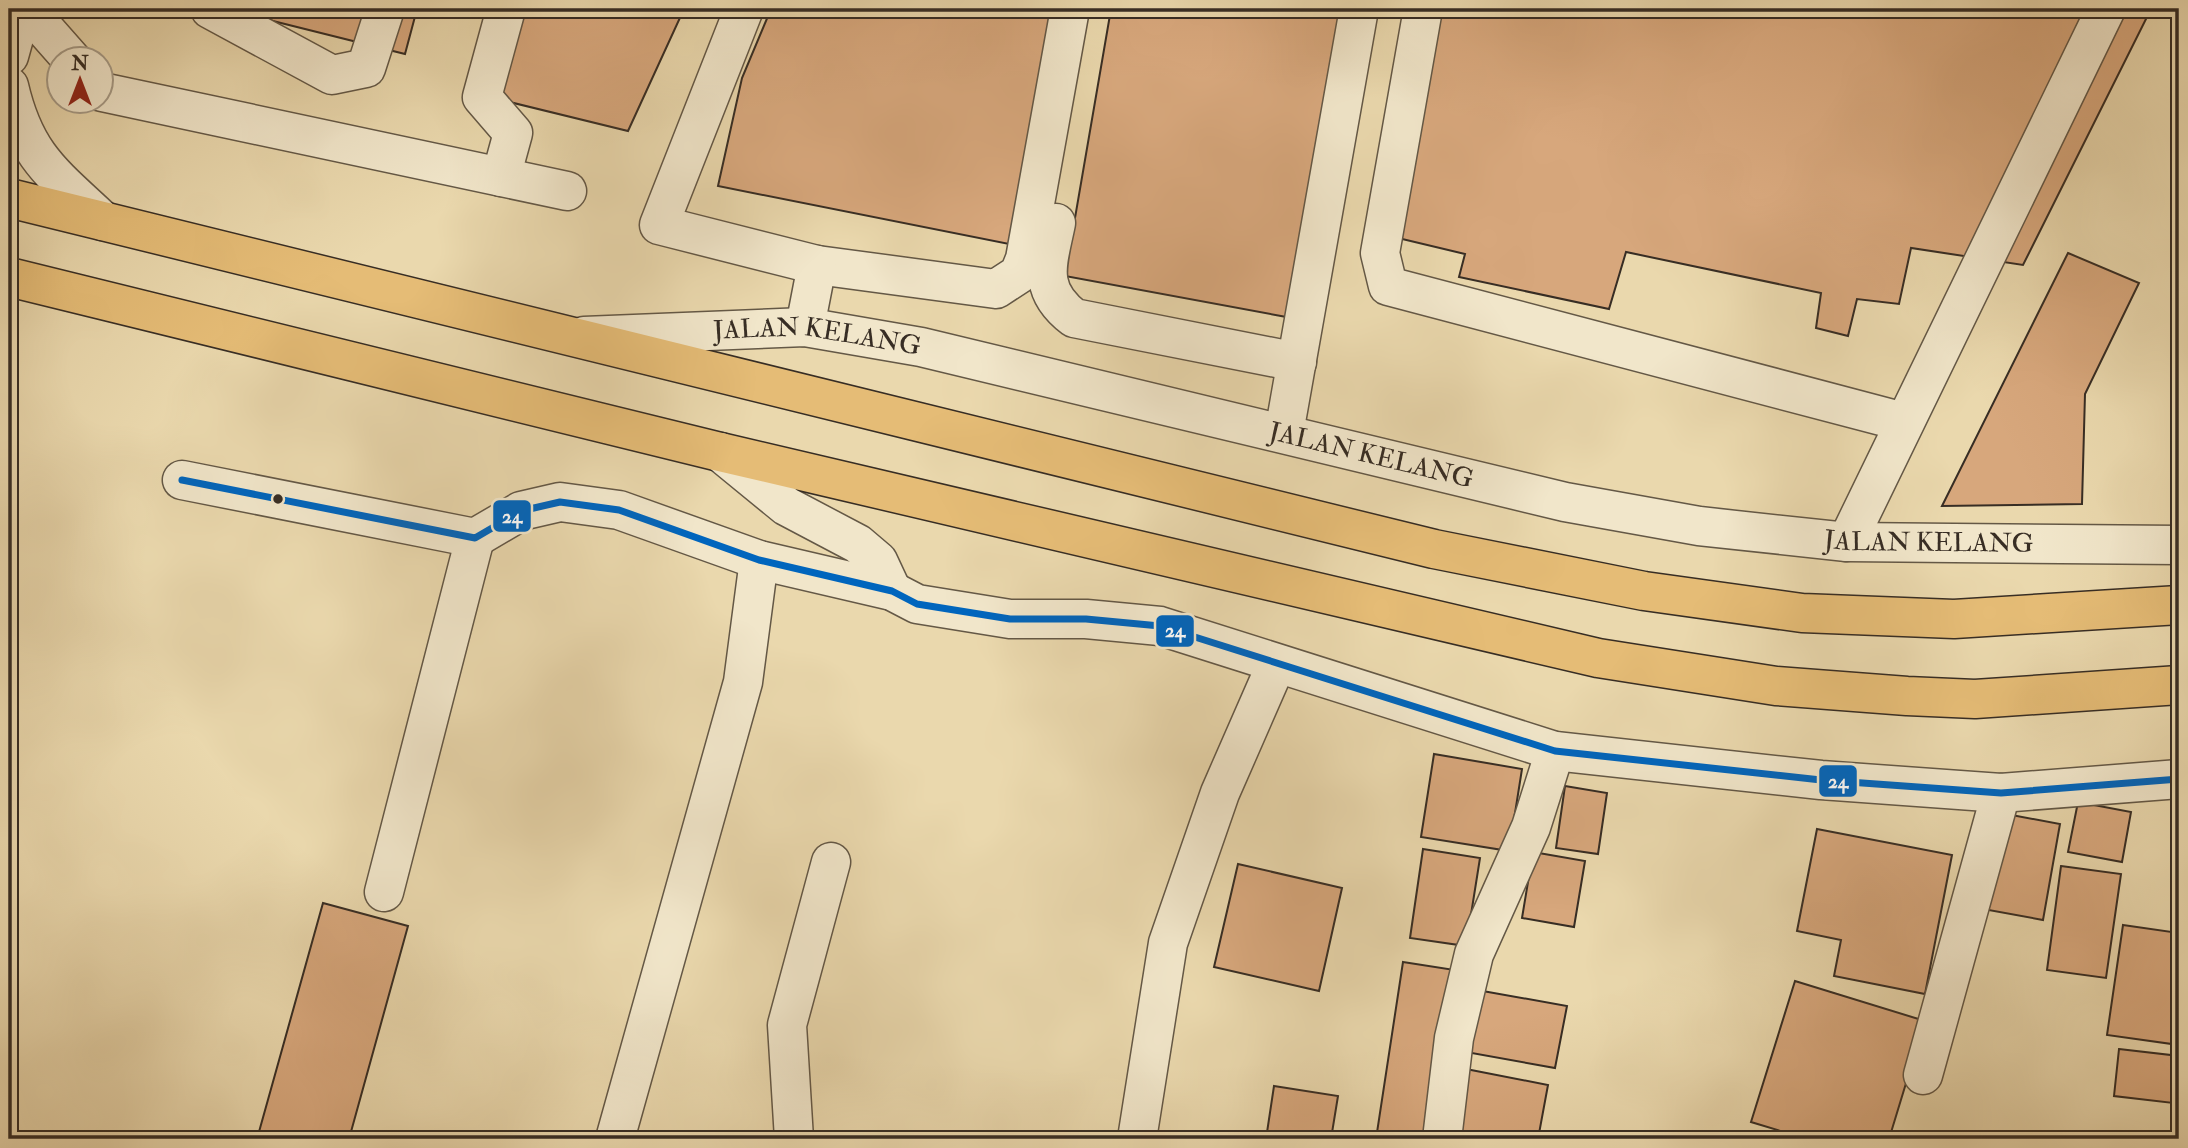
<svg xmlns="http://www.w3.org/2000/svg" width="2188" height="1148" viewBox="0 0 2188 1148" font-family="'IM FELL Double Pica',serif">
	<style>
		.building { fill: #d7a77c; stroke: #372d24; stroke-width: 2 }
		.lines { fill: none; stroke-linecap: round; stroke-linejoin: round }
		.minor-casing { stroke: #645846; stroke-width: 41 }
		.highway-casing { stroke: #372d24; stroke-width: 41 }
		.minor { stroke: #f1e6ca; stroke-width: 38 }
		.highway { stroke: #e5bc76; stroke-width: 38 }
		.bus-1-casing { stroke: #f1e6ca; stroke-width: 12 }
		.bus-1 { stroke: #0065bd; stroke-width: 7 }
		.bus-dot { fill: #372d24; stroke: #f1e6ca; stroke-width: 2.5 }
		.labels { text-anchor: middle; dominant-baseline: central; stroke-width: 5; stroke-linejoin: round; paint-order: stroke }
		.street-label { font-size: 26px; fill: #372d24; stroke: #f1e6ca }
		.line-badge { stroke: #f1e6ca; stroke-width: 2.5 }
		.badge-label { font-size: 19px; text-anchor: middle; font-weight: bold; fill: #fff }
	</style>
	<rect width="100%" height="100%" fill="#ead8ad"/>
	<filter id="stains"><feTurbulence type="fractalNoise" baseFrequency=".00286" numOctaves="4"/><feColorMatrix values="0 0 0 0 .2 0 0 0 0 .09 0 0 0 0 .02 0 0 0 .5 -.17"/></filter>
	<radialGradient id="worn" r=".72"><stop offset=".6" stop-color="#630" stop-opacity="0"/><stop offset="1" stop-color="#630" stop-opacity=".3"/></radialGradient>
	<!-- building -->
	<path class="building" d="M 264,9 L 417,9 L 405,54 L 261,18 Z
		M 515,9 L 684,9 L 628,131 L 485,96 Z
		M 771,9 L 1061,9 L 1019,246 L 718,186 L 742,78 Z
		M 1111,9 L 1346,9 L 1292,318 L 1065,276 Z
		M 1442,9 L 2151,9 L 2023,265 L 1911,248 L 1899,304 L 1857,299 L 1848,336 L 1816,328 L 1821,293 L 1626,252 L 1609,309 L 1459,277 L 1465,254 L 1398,238 Z
		M 2068,253 L 2139,283 L 2085,394 L 2082,504 L 1942,506 Z
		M 1434,754 L 1522,769 L 1509,851 L 1421,837 Z
		M 1565,786 L 1607,793 L 1598,854 L 1556,848 Z
		M 2078,802 L 2131,812 L 2122,862 L 2068,852 Z
		M 2001,813 L 2060,824 L 2043,920 L 1983,909 Z
		M 1817,829 L 1952,855 L 1925,994 L 1834,976 L 1841,940 L 1797,931 Z
		M 1423,849 L 1480,858 L 1466,946 L 1410,938 Z
		M 1533,852 L 1585,861 L 1574,927 L 1522,918 Z
		M 1238,864 L 1342,888 L 1319,991 L 1214,967 Z
		M 2061,866 L 2121,874 L 2106,978 L 2047,970 Z
		M 323,903 L 408,926 L 349,1139 L 257,1139 Z
		M 2123,925 L 2179,933 L 2179,996 L 2172,1044 L 2107,1035 Z
		M 1403,962 L 1461,971 L 1435,1139 L 1376,1139 Z
		M 1795,981 L 1925,1021 L 1889,1139 L 1807,1139 L 1751,1122 Z
		M 1477,990 L 1567,1006 L 1555,1068 L 1466,1052 Z
		M 2119,1049 L 2179,1056 L 2173,1103 L 2114,1096 Z
		M 1466,1069 L 1548,1085 L 1538,1139 L 1452,1139 Z
		M 1274,1086 L 1338,1096 L 1331,1139 L 1266,1139 Z"/>
	<g class="lines">
		<!-- minor casing -->
		<g class="minor-casing">
			<g id="minor">
				<path d="M 27,9 L 72,60"/>
				<path d="M 210,9 L 332,75 L 366,68 L 385,9"/>
				<path d="M 744,9 L 659,225 L 817,265 L 996,289 L 1019,274 L 1025,259 L 1070,9"/>
				<path d="M 1423,9 L 1380,253 L 1388,286 L 1904,422"/>
				<path d="M 9,56 L 22,9"/>
				<path d="M 9,86 C 25,156 53,174 103,221"/>
				<path d="M 102,92 L 567,191"/>
				<path d="M 501,177 L 513,133 L 482,97 L 506,9"/>
				<path d="M 1056,223 C 1048,263 1036,289 1074,318 L 1297,362"/>
				<path d="M 805,327 L 817,265"/>
				<path id="s1" d="M 584,336 L 805,327 L 921,347 L 1565,502 L 1699,526 L 1847,542 L 2179,545"/>
				<path d="M 1284,433 L 1359,9"/>
				<path d="M 720,452 L 786,506 L 858,544 L 878,561 L 892,591"/>
				<path d="M 182,480 L 475,538 L 521,511 L 560,502 L 619,510 L 759,560 L 892,591 L 917,604 L 1010,619 L 1086,619 L 1160,626 L 1555,751 L 1821,780 L 2001,793 L 2179,779"/>
				<path d="M 1847,542 L 2106,9"/>
				<path d="M 384,892 L 475,538"/>
				<path d="M 1923,1075 L 2001,793"/>
				<path d="M 615,1139 L 743,682 L 759,560"/>
				<path d="M 794,1139 L 787,1025 L 831,862"/>
				<path d="M 1137,1139 L 1168,943 L 1220,793 L 1276,665"/>
				<path d="M 1442,1139 L 1454,1038 L 1474,954 L 1531,827 L 1555,751"/>
			</g>
		</g>
		<!-- highway casing -->
		<g class="highway-casing">
			<path id="highway" d="M 9,198 L 1434,549 L 1644,591 L 1802,613 L 1954,619 L 2179,605
				M 9,277 L 720,452 L 1598,658 L 1776,686 L 1907,696 L 1975,699 L 2179,685"/>
		</g>
		<!-- minor -->
		<use href="#minor" class="minor"/>
		<!-- highway -->
		<use href="#highway" class="highway"/>
		<!-- bus-1 casing -->
		<g class="bus-1-casing">
			<path id="bus-1" d="M 182,480 L 475,538 L 521,511 L 560,502 L 619,510 L 759,560 L 892,591 L 917,604 L 1010,619 L 1086,619 L 1160,626 L 1555,751 L 1821,780 L 2001,793 L 2179,779"/>
		</g>
		<!-- bus-1 -->
		<use href="#bus-1" class="bus-1"/>
	</g>
	<!-- markers -->
	<circle class="bus-dot" cx="278" cy="499" r="6"/>
	<g class="labels">
		<!-- street labels -->
		<g class="street-label">
			<text stroke="none"><textPath href="#s1" startOffset="234">JALAN KELANG</textPath></text>
			<text stroke="none"><textPath href="#s1" startOffset="802">JALAN KELANG</textPath></text>
			<text stroke="none"><textPath href="#s1" startOffset="1368">JALAN KELANG</textPath></text>
		</g>
	</g>
	<g class="line-badge">
		<rect x="492" y="499" width="40" height="34" rx="7" fill="#0065bd"/>
		<rect x="1155" y="614" width="40" height="34" rx="7" fill="#0065bd"/>
		<rect x="1818" y="764" width="40" height="34" rx="7" fill="#0065bd"/>
	</g>
	<g class="badge-label">
		<text x="512" y="523">24</text>
		<text x="1175" y="637">24</text>
		<text x="1838" y="788">24</text>
	</g>
	<!-- margin -->
	<rect width="2188" height="1148" fill="none" stroke="#ead8ad" stroke-width="35"/>
	<rect x="10" y="10" width="2167" height="1127" fill="none" stroke="#372d24" stroke-width="3.5"/>
	<rect x="18" y="18" width="2153" height="1113" fill="none" stroke="#372d24" stroke-width="2"/>
	<!-- north arrow -->
	<g transform="translate(80 80)"><circle r="33" fill="#f1e6ca" stroke="#a79c88" stroke-width="2"/>
	<path d="M0-5L12 26L0 18L-12 26Z" fill="#8f2418"/>
	<text y="-10" font-size="19" font-weight="bold" text-anchor="middle" fill="#372d24">N</text>
	</g>
	<rect width="100%" height="100%" filter="url(#stains)"/>
	<rect width="100%" height="100%" fill="url(#worn)"/>
</svg>
